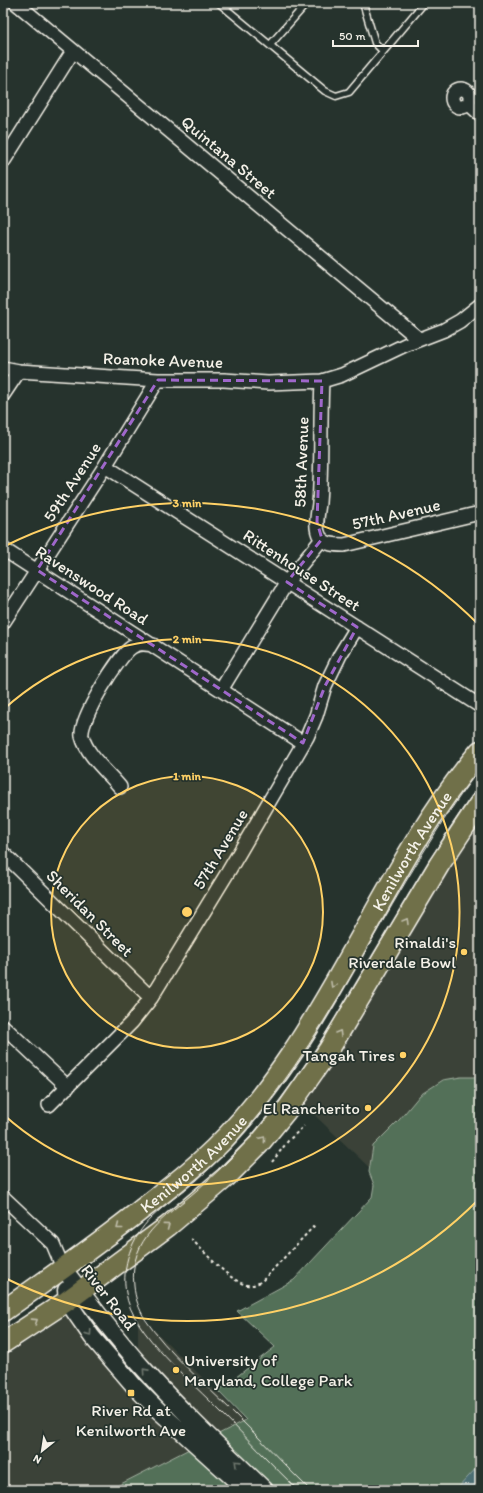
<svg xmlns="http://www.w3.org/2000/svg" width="483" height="1493" viewBox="0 0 483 1493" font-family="Itim,sans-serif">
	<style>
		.built { fill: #3a4238 }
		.green { fill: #527058; stroke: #a3b0a0 }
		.water { fill: #4c6e73; stroke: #8fa2a2 }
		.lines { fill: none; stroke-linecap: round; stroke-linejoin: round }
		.service-casing { stroke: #f4f1e8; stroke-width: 9 }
		.minor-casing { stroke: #f4f1e8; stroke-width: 16 }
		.tertiary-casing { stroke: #f4f1e8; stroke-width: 19 }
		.primary-casing { stroke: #f4f1e8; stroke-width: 23 }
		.path { stroke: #f4f1e8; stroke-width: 2; stroke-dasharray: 3 3; stroke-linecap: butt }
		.service { stroke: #26332d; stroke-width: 6 }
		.minor { stroke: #26332d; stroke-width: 13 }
		.tertiary { stroke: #26332d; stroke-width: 16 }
		.primary { stroke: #70704a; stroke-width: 20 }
		.tram { stroke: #f4f1e8; stroke-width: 1 }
		.oneway { stroke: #bfbda9 }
		.oneway2 { stroke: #6e766e }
		.marked { fill: none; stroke: #9f67cb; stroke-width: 3; stroke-dasharray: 8 5; stroke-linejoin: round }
		.ring { fill: none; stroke: #ffd166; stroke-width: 2 }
		.poi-dot { fill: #ffd166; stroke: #26332d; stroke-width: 1.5 }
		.labels { text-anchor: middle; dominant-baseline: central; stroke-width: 3.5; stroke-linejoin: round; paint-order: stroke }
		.street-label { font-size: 17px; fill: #f4f1e8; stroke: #26332d }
		.poi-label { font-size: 17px; fill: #f4f1e8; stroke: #26332d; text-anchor: end }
		.centre { fill: #ffd166; stroke: #26332d; stroke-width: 2 }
		.ring-label { font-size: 12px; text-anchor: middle; font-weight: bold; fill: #ffd166; stroke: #26332d; stroke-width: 3.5; stroke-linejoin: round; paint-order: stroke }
	</style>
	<rect width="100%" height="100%" fill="#26332d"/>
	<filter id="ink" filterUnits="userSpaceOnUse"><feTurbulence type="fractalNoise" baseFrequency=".025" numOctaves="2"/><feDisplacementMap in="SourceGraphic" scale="8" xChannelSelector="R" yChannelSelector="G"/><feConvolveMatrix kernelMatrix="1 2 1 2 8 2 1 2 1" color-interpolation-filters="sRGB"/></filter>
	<g filter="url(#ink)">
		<!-- built -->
		<path class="built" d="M 480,816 L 480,1164 L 426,1222 L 303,1104 Z
			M 138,1314 L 218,1393 L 246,1422 L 214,1438 L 138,1348 Z
			M 67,1315 L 91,1337 L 246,1490 L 3,1490 L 3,1357 Z"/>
		<!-- green -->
		<path class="green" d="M 461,1077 L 480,1077 L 480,1490 L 112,1490 L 111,1489 L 246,1420 L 218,1391 L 275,1347 L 237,1311 L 294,1280 L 372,1197 L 374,1185 L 369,1172 L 373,1146 L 400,1119 L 420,1095 L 443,1080 Z"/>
		<!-- water -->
		<path class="water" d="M 480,1464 L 480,1490 L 456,1490 Z"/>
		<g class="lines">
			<!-- service casing -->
			<g class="service-casing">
				<path id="service" d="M 219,3 L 325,91 L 336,96 L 349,92 L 424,3
					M 363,3 L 375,43 L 383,51
					M 270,45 L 307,3"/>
			</g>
			<!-- minor casing -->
			<g class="minor-casing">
				<path id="minor" d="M 16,3 L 419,339
					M452 98a9 9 0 1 1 18 0a9 9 0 1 1-18 0Z
					M 469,104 L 480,114
					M 3,162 L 73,51
					M 3,368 L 19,371 L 158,380 L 224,380 L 268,383 L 322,381 L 342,375 L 405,345 L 444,330 L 460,321 L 480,305
					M 322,381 C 320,422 322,463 319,503 C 318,513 314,527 320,537 C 325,545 336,545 344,545 L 480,513
					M 3,395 L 19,371
					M 105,466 L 480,706
					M 3,549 L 303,743
					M 3,623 L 105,466 L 158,380
					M 221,690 L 287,582 L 322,539
					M 120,787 C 108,772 87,756 82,736 C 79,720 119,655 132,647 C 139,642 146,644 153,645
					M 3,853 L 151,998
					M 3,1026 L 68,1087
					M 49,1105 L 132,1022 L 151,998 L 228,872 L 307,737 L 316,716 L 325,686 L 340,655 L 357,627
					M 3,1197 L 53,1244 L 63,1268"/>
			</g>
			<!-- tertiary casing -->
			<g class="tertiary-casing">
				<path id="tertiary" d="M 63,1268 C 89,1302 114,1336 143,1368 C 181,1411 223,1450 265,1490
					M 66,1290 L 67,1301 L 92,1337 L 135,1387 L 159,1411 L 246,1490"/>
			</g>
			<!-- primary casing -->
			<g class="primary-casing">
				<g id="primary">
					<path id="s1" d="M 3,1311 C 50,1278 97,1245 142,1209 C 167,1190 191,1171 214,1149 C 243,1121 269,1087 292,1053 C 358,955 403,842 480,751"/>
					<path d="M 3,1343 L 67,1301 L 168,1226 L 226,1177 L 259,1144 L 286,1111 L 328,1051 L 439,865 L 480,803"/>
				</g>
			</g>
			<!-- path -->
			<path class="path" d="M 272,1162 L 288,1141 L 304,1126
				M 191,1239 C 205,1252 229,1281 247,1285 C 252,1286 257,1284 262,1281 L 315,1225"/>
			<!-- service -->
			<use href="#service" class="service"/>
			<!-- minor -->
			<use href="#minor" class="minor"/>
			<!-- tertiary -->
			<use href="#tertiary" class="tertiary"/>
			<!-- primary -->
			<use href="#primary" class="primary"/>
			<!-- tram -->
			<path class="tram" d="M 298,1490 C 272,1465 247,1438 221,1412 C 193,1383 131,1332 126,1293 C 121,1266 132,1237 151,1218 C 165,1204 182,1193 197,1180 C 214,1165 230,1149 245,1131 C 339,1021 393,884 480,768
				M 310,1490 C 284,1465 260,1438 234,1413 C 206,1385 167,1352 145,1319 C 139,1309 135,1298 134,1286 C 128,1238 166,1217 197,1190 C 214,1175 230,1160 245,1143 C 340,1034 396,900 480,784"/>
		</g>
		<!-- one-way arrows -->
		<defs><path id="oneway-chevron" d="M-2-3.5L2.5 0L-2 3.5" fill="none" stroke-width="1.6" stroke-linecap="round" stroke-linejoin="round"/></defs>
		<g class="oneway">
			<use href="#oneway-chevron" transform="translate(406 921) rotate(-59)"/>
			<use href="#oneway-chevron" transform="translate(333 985) rotate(119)"/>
			<use href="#oneway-chevron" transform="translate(339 1033) rotate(-59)"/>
			<use href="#oneway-chevron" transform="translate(263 1139) rotate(-50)"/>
			<use href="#oneway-chevron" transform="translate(167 1226) rotate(-37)"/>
			<use href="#oneway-chevron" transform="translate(119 1227) rotate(142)"/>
			<use href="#oneway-chevron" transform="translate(35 1321) rotate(-33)"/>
		</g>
		<g class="oneway2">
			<use href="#oneway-chevron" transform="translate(89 1333) rotate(55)"/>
			<use href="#oneway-chevron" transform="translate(145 1371) rotate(-132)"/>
			<use href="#oneway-chevron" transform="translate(237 1463) rotate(-136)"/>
		</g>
	</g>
	<!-- marked area -->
	<path class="marked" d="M 158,380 L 322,381 L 317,522 L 322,539 L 287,582 L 357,627 L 325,686 L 303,743 L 37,570 Z"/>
	<!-- distance rings -->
	<circle cx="187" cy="912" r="136" fill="#ffd166" fill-opacity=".12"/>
	<g class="ring">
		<circle cx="187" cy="912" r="136"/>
		<path d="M4 709A273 273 0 1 1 4 1115"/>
		<path d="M479 1199A409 409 0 0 1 5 1278M5 546A409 409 0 0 1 479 625"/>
	</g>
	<!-- markers -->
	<g class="poi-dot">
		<circle cx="464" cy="952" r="4"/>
		<circle cx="403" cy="1055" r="4"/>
		<circle cx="368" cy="1108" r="4"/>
		<circle cx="176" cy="1370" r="4"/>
		<rect x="127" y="1389" width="8" height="8" rx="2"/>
	</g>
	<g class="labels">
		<!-- street labels -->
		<g class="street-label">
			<text transform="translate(229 157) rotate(40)">Quintana Street</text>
			<text transform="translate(163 360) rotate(2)">Roanoke Avenue</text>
			<text transform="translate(301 462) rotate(-88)">58th Avenue</text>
			<text transform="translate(72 482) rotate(-57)">59th Avenue</text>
			<text transform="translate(396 514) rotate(-13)">57th Avenue</text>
			<text transform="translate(302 570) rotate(33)">Rittenhouse Street</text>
			<text transform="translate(92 585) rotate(33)">Ravenswood Road</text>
			<text transform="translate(220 849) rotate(-59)">57th Avenue</text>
			<text stroke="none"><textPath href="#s1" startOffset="625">Kenilworth Avenue</textPath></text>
			<text transform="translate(90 913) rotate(45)">Sheridan Street</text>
			<text stroke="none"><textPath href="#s1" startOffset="241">Kenilworth Avenue</textPath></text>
			<text transform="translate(109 1297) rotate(52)">River Road</text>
		</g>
		<!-- poi labels -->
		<g class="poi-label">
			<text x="456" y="942">Rinaldi's<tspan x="456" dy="20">Riverdale Bowl</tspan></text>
			<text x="395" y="1055">Tangah Tires</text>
			<text x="360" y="1108">El Rancherito</text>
			<text x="184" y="1360" text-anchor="start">University of<tspan x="184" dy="20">Maryland, College Park</tspan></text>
			<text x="131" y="1410" text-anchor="middle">River Rd at<tspan x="131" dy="20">Kenilworth Ave</tspan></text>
		</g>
	</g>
	<circle cx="187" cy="912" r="6" class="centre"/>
	<g class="ring-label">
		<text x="187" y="507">3 min</text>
		<text x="187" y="643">2 min</text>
		<text x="187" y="780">1 min</text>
	</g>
	<!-- margin -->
	<rect width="483" height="1493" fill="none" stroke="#26332d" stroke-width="16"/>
	<rect x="8" y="8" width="467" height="1477" fill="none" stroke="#f4f1e8" stroke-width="1.5" filter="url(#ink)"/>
	<!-- north arrow -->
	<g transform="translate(42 1451) rotate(210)" stroke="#26332d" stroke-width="3" paint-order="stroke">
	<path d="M0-3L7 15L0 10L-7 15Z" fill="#f4f1e8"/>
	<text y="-6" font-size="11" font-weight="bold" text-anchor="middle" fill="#f4f1e8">N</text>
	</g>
	<!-- scale -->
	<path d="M333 40v6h85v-6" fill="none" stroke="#f4f1e8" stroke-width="2"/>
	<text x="339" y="40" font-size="12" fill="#f4f1e8" stroke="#26332d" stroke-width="3" paint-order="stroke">50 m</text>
</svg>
